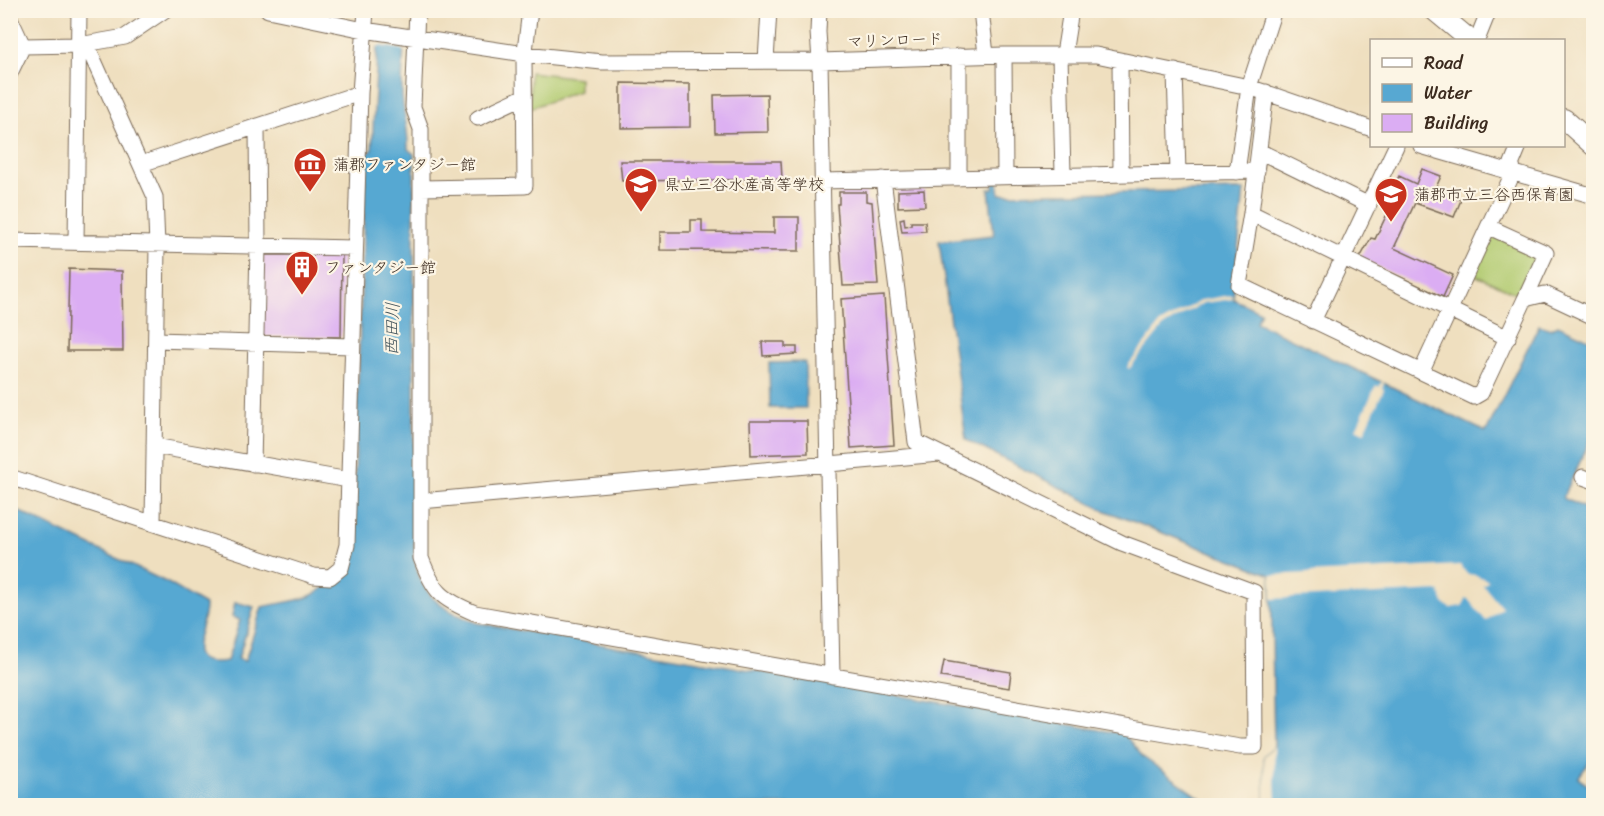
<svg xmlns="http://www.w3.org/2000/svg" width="1604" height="816" viewBox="0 0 1604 816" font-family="Sriracha,'Klee One',sans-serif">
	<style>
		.green { fill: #b1ca6f; stroke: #767a46; stroke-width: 1.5 }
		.water { fill: #57a8d2; stroke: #496978; stroke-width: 1.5 }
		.pier { fill: #efdfbf }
		.building { fill: #dbadf3 }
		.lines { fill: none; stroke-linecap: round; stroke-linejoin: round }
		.minor-casing { stroke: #7a6956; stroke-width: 17 }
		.major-casing { stroke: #7a6956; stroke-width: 22 }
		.minor { stroke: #fff; stroke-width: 15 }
		.major { stroke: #fff; stroke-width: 20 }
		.labels { text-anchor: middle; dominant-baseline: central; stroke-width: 4.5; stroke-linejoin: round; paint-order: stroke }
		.street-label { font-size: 16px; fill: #3b2a1e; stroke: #fcf5e5 }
		.poi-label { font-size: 16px; fill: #3b2a1e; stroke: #fcf5e5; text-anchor: start }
		.water-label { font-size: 18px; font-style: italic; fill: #45565d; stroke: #fcf5e5 }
	</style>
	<rect width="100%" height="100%" fill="#fcf5e5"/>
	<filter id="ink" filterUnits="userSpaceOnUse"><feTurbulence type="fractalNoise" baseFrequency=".0167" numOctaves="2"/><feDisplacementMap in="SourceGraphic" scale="12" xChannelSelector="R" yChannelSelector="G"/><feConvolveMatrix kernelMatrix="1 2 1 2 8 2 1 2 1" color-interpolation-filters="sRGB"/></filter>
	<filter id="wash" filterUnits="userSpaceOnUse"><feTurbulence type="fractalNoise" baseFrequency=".008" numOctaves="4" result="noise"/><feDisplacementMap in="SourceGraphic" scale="24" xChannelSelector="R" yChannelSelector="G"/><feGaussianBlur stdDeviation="1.35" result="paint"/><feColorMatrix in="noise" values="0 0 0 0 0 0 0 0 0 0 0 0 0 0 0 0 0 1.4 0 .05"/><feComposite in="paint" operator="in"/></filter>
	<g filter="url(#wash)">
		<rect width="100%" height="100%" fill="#efdfbf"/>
		<!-- green -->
		<path class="green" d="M 530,72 L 579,78 L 579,91 L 530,108 Z
			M 1490,230 L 1541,253 L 1522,296 L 1470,273 Z"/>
		<!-- water -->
		<path class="water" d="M 379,11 L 406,11 C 405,39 402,66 402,94 C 403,113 409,131 408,149 L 414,154 L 414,556 C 420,596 441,609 477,623 L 1124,734 L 1143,757 L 1208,803 L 1216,805 L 11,805 L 10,507 L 168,583 L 205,605 C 206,631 175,669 227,661 L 240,620 L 232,617 L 235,602 L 254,607 L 238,659 L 245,661 L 262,607 C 278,603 296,602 310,596 C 327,588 345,573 352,557 L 366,155 L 372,150 Z
			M 998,181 L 1000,194 L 1244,190 L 1233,299 L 1261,312 L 1256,322 L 1486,432 L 1539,325 L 1551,329 L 1558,325 L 1593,341 L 1593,434 L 1563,498 L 1593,512 L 1593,757 L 1578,778 L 1593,789 L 1593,805 L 1265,805 L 1264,756 L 1274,746 L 1271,575 L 1106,511 L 966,440 L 939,241 L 994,235 L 989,189 L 993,189 L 993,182 Z
			M 805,362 L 806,408 L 770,408 L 769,363 Z"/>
		<!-- pier -->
		<path class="pier" d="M 376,15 L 402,20 L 409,16 L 406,53 L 401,49 L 379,46 L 374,49 Z
			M 1232,295 L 1233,299 L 1203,303 L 1164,326 L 1129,369 L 1127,367 L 1160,324 L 1202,300 Z
			M 1382,381 L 1384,383 L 1382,388 L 1384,389 L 1364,433 L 1356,429 L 1376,385 L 1379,387 Z
			M 1460,565 L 1467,574 L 1476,575 L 1489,581 L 1483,585 L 1502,608 L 1486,621 L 1467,598 L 1462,606 L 1451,608 L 1444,604 L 1439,591 L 1272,599 L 1271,575 Z
			M 1274,746 L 1276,805 L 1265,805 L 1264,756 Z"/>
		<g id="blocks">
			<!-- building -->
			<path class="building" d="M 621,83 L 690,84 L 690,127 L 621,128 Z
				M 767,94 L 768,132 L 715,133 L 714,95 Z
				M 620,161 L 781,161 L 782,179 L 622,181 Z
				M 1422,169 L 1441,176 L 1435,190 L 1461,200 L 1454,217 L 1415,203 L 1394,248 L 1453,275 L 1443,297 L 1360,258 L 1371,238 L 1375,239 L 1388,212 L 1383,209 L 1399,176 L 1416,184 Z
				M 924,190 L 925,206 L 898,207 L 898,191 Z
				M 839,192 L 866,192 L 866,201 L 872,202 L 878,285 L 843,286 L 837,204 L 839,204 Z
				M 774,217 L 799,217 L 799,251 L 660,250 L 660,232 L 691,232 L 691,220 L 702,220 L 702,232 L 774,233 Z
				M 904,218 L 905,226 L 911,225 L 911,222 L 925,222 L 926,231 L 902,232 L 900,219 Z
				M 263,255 L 342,255 L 341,337 L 261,336 Z
				M 69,269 L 122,271 L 123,351 L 67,351 Z
				M 884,296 L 894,445 L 851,448 L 841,299 Z
				M 762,342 L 785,342 L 785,347 L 797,347 L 797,354 L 763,356 Z
				M 750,421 L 807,421 L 808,453 L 751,455 Z
				M 944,661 L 1011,672 L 1009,688 L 941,677 Z"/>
		</g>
	</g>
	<g filter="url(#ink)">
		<use href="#blocks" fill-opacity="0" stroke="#7a6956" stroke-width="1.5"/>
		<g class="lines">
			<!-- minor casing -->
			<g class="minor-casing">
				<path id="minor" d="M 268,10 L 364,30 L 525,54 L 602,62 L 820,61 L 1004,55 L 1096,55 L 1249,87 L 1372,129
					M 417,10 L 413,107 L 421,129 L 421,558 C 434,592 441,599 475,613 L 1240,747 L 1255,747 L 1254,592 L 1122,543 L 916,442 L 883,179
					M 819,10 L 818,32 L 820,61 L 832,676
					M 981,10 L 986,55
					M 10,18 L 23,46
					M 1477,40 L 1489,10
					M 79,45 L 91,54 L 155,197 L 157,245 L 153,523
					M 23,46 L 79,45 L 125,37 L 165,10
					M 1064,54 L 1071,10
					M 1004,55 L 1005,176
					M 1060,55 L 1063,174
					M 959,56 L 959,177
					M 1120,60 L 1121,174
					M 766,61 L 769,10
					M 1175,71 L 1178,173
					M 10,73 L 23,46
					M 1266,92 L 1251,213 L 1239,285 L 1474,397 L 1481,393 L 1525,299 L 1545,294 L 1594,317
					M 478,118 L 523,97
					M 1421,146 L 1594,196
					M 1259,151 L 1369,205
					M 141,164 L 360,93
					M 1237,172 L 1249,87 L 1274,10
					M 822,181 L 1257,171
					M 421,188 L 525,186 L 524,59 L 530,10
					M 1251,213 L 1508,338
					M 1489,227 L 1546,253 L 1525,299
					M 10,241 L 355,248
					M 76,242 L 79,10
					M 1313,321 L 1396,146
					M 156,340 L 351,346
					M 1421,372 L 1513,173 L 1512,163 L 1519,146
					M 154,446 L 349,480
					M 253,464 L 258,247 L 257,127
					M 10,477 L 314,576 L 330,577 L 341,568 L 347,545 L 360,93 L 366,10
					M 1583,477 L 1594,481
					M 421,501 L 939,454"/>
			</g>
			<!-- major casing -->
			<g class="major-casing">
				<path id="major" d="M 1434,10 L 1470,40
					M 1564,119 L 1594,146"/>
			</g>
			<!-- minor -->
			<use href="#minor" class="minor"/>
			<!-- major -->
			<use href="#major" class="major"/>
		</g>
	</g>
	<!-- icons -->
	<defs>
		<g id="museum-pin" transform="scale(1.725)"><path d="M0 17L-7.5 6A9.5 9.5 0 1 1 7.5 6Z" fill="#c8321e" stroke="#fcf5e5"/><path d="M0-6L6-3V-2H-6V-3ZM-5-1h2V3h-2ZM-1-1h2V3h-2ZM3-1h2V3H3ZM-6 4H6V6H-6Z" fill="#fff"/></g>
		<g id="school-pin" transform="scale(1.725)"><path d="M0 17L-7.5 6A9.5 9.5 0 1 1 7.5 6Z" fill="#c8321e" stroke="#fcf5e5"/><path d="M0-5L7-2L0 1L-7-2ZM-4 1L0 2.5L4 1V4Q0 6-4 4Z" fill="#fff"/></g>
		<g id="building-pin" transform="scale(1.725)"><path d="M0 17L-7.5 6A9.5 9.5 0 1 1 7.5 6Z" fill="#c8321e" stroke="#fcf5e5"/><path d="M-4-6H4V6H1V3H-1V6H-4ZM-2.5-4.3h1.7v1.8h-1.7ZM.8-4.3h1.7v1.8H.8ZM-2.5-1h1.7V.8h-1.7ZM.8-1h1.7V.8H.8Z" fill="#fff"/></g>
	</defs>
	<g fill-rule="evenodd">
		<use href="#museum-pin" x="310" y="164"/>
		<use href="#school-pin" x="641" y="184"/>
		<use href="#school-pin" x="1391" y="194"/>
		<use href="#building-pin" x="302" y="267"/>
	</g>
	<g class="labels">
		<!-- street labels -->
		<g class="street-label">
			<text transform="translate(895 40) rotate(-2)">マリンロード</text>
		</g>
		<!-- poi labels -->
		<g class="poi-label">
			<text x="333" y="164">蒲郡ファンタジー館</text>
			<text x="664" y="184">県立三谷水産高等学校</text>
			<text x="1414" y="194">蒲郡市立三谷西保育園</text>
			<text x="325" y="267">ファンタジー館</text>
		</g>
		<!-- water labels -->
		<g class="water-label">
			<text transform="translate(392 329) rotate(-89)">西田川</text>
		</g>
	</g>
	<!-- margin -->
	<rect width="1604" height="816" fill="none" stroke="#fcf5e5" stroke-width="36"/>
	<!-- legend -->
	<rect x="1370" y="39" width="195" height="108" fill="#fcf5e5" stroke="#afa495" stroke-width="1.5"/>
	<rect x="1382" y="58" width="30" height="9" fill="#ffffff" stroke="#afa495" stroke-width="1.5"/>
	<text x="1424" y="69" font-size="18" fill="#3b2a1e">Road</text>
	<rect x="1382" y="84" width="30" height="18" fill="#57a8d2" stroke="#afa495" stroke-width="1.5"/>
	<text x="1424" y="99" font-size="18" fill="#3b2a1e">Water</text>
	<rect x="1382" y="114" width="30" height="18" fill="#dbadf3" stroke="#afa495" stroke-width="1.5"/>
	<text x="1424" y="129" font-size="18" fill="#3b2a1e">Building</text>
</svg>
